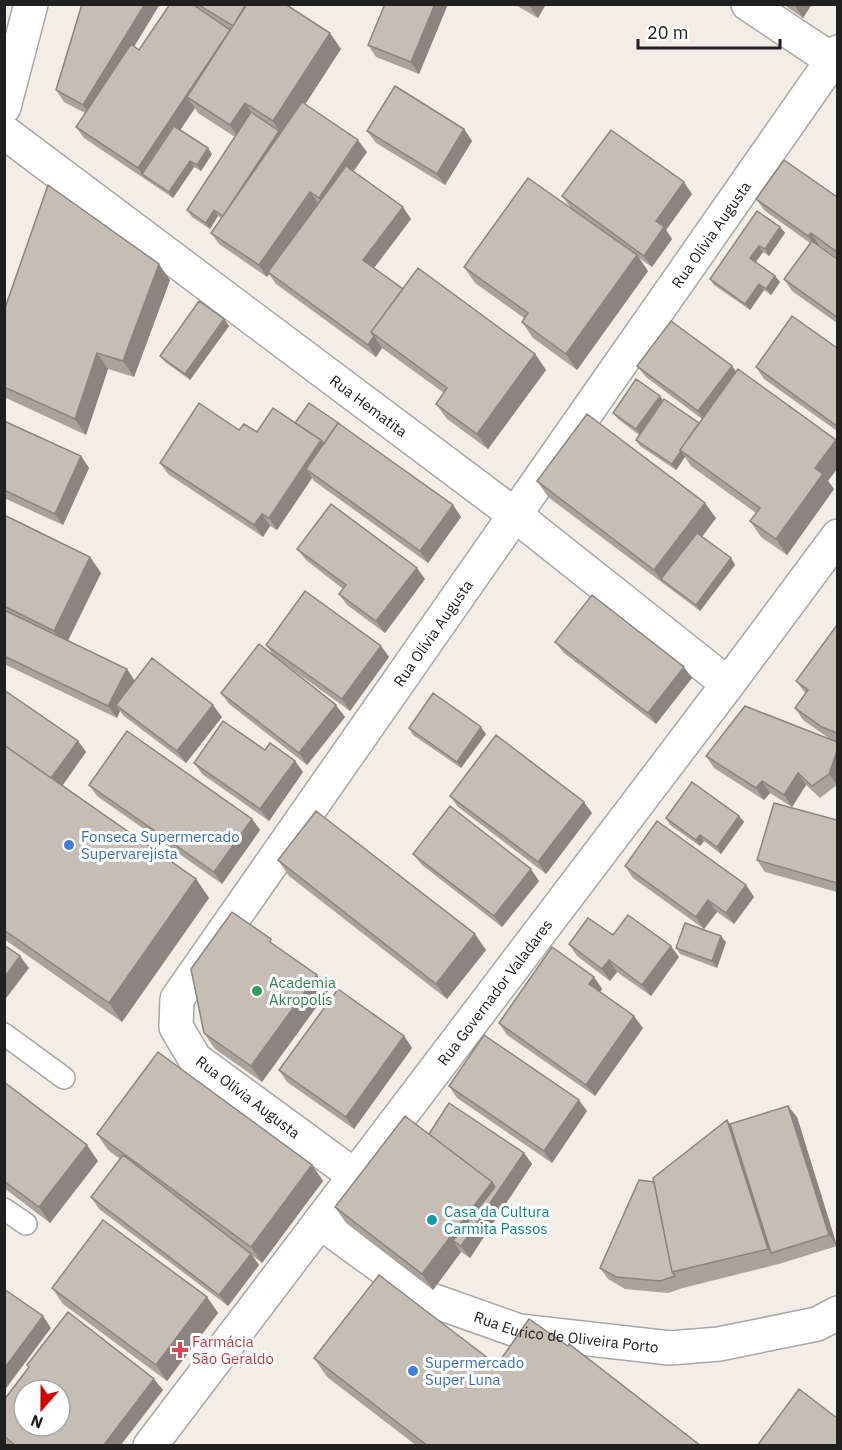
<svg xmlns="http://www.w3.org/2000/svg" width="842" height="1450" viewBox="0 0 842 1450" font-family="'IBM Plex Sans',sans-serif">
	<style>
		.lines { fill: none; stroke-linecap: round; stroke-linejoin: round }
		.service-casing { stroke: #a7a7a7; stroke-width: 24 }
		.minor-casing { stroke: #a7a7a7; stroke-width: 36 }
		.tertiary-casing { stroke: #a7a7a7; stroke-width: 36 }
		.service { stroke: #fff; stroke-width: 21 }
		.minor { stroke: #fff; stroke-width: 33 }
		.tertiary { stroke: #fff; stroke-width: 33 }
		.wall { fill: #aaa39c }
		.shaded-wall { fill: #8b847f }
		.building { fill: #c6bdb5; stroke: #8b847f; stroke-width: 1.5; fill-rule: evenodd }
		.shop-dot { fill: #3f7fe0; stroke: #fff; stroke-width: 2 }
		.leisure-dot { fill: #2e9e5b; stroke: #fff; stroke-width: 2 }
		.culture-dot { fill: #0f9aa8; stroke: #fff; stroke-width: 2 }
		.health-dot { fill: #e0444e; stroke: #fff; stroke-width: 2 }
		.labels { text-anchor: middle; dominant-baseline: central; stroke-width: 6; stroke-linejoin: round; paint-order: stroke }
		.street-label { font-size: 15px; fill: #202020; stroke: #fff }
		.shop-label { font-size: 15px; fill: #366cbe; stroke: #fff; text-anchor: start }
		.leisure-label { font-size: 15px; fill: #27864d; stroke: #fff; text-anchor: start }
		.culture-label { font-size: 15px; fill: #0d838f; stroke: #fff; text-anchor: start }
		.health-label { font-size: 15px; fill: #be3a42; stroke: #fff; text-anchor: start }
	</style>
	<rect width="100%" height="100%" fill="#f2eee6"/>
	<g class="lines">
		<!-- service casing -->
		<g class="service-casing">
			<path id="service" d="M 4,1034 L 64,1078
				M 4,1209 L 26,1224"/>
		</g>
		<!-- minor casing -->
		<g class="minor-casing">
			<g id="minor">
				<path d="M 748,4 L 838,64"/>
				<path id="s1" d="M 4,132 L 515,515 L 728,684"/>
				<path id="s2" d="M 355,1176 L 195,1059 L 176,1027 L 177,999 L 838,52"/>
				<path id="s3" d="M 320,1222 L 423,1297 L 519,1331 L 670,1348 L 719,1344 L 817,1324 L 838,1313"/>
				<path id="s4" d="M 150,1446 L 728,684 L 838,536"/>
			</g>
		</g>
		<!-- tertiary casing -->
		<g class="tertiary-casing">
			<path id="tertiary" d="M 4,107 L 31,4"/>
		</g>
		<!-- service -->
		<use href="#service" class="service"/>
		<!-- minor -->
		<use href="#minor" class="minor"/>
		<!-- tertiary -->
		<use href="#tertiary" class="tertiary"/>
	</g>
	<!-- wall -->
	<path class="wall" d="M 82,4 L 160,4 L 134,47 L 139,50 L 170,4 L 285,4 L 341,49 L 305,104 L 367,152 L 353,171 L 411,219 L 374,268 L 403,289 L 535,354 L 546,370 L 488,449 L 447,419 L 436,404 L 444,393 L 382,348 L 376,357 L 276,284 L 269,274 L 267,277 L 219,244 L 211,233 L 221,218 L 218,216 L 210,229 L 192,217 L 187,210 L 235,137 L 198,113 L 195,108 L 180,130 L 212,154 L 201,171 L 194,167 L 173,198 L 84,138 L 76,127 L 85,113 L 64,102 L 56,90 Z
		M 385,4 L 448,4 L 419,74 L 376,57 L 368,45 Z
		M 514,4 L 546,4 L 538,18 Z
		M 783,4 L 812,4 L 803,18 Z
		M 464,129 L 472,141 L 445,185 L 376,143 L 367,131 Z
		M 692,194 L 666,230 L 672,239 L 652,267 L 639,258 L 648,271 L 577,370 L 533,338 L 522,322 L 524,318 L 475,283 L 464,267 L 570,207 L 562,196 Z
		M 837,197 L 837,258 L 819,245 L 819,246 L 837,259 L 837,323 L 792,291 L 784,279 L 810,243 L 765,211 L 756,199 Z
		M 780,227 L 785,233 L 769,256 L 763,252 L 756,262 L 775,276 L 780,282 L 771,295 L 764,290 L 750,310 L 714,285 L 710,279 Z
		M 170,280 L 134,377 L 108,369 L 86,435 L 4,397 L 4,311 Z
		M 224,319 L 229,326 L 190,380 L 165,362 L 160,356 Z
		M 837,348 L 837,431 L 764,379 L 756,367 Z
		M 637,366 L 736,372 L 828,481 L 834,489 L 787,555 L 761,537 L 750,521 L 756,513 L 691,466 L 685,457 L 676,470 L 640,446 L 636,440 L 639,435 L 618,419 L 613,413 L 660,396 L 663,401 L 699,423 L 702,419 L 646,377 Z
		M 4,421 L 81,456 L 89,468 L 63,525 L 4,498 Z
		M 295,423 L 341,425 L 453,505 L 461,517 L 428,563 L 314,481 L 312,478 L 277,530 L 270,526 L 263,537 L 168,474 L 160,463 L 239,430 L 257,432 Z
		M 537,481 L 716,518 L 702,537 L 731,558 L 735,565 L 700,611 L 548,497 Z
		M 4,515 L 90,557 L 101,573 L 68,641 L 135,681 L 222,717 L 186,763 L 124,716 L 120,711 L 117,718 L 4,664 Z
		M 297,549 L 425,579 L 385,633 L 347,605 L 339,594 L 343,589 L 306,560 Z
		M 837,625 L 837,785 L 820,798 L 806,785 L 792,807 L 770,793 L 764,800 L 714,768 L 706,756 L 830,739 L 803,720 L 795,708 L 806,694 L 796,681 Z
		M 555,642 L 692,678 L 656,724 L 564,653 Z
		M 266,645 L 381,646 L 389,657 L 350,711 L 282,662 L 345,717 L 307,765 L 229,704 L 221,693 L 273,655 Z
		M 4,690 L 78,741 L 86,752 L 62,785 L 196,879 L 209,898 L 122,1022 L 4,939 Z
		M 409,728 L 486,734 L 461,768 L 413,735 Z
		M 265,750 L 295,761 L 303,772 L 269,821 L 202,774 L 194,763 Z
		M 89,785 L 252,819 L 260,830 L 222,884 L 97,796 Z
		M 450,796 L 592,813 L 546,874 L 458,807 Z
		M 739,816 L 744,822 L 721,854 L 704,841 L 700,846 L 670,825 L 666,818 Z
		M 837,820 L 837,892 L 765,872 L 757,860 Z
		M 413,854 L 539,881 L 502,927 L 422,865 Z
		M 278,860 L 486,950 L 447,999 L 289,876 Z
		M 625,866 L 746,885 L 754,897 L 734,924 L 717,912 L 704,929 L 633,878 Z
		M 613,935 L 679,957 L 651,996 L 617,972 L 610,981 L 577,956 L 569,944 Z
		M 726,942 L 717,968 L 680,954 L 676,948 Z
		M 274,945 L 328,991 L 262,1082 L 215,1049 L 204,1033 Z
		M 594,977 L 602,989 L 600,992 L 643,1028 L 595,1096 L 507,1035 L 499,1023 Z
		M 404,1036 L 412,1048 L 354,1129 L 287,1082 L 279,1070 Z
		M 4,1082 L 98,1161 L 50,1223 L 4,1188 Z
		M 449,1086 L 587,1111 L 552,1163 L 457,1098 Z
		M 797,1117 L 837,1246 L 779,1264 L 683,1288 L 668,1293 L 625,1289 L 608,1279 L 600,1268 L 654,1182 L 727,1120 L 730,1124 Z
		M 97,1134 L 312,1165 L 323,1181 L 262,1263 L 253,1256 L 259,1265 L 228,1306 L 99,1209 L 91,1197 L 120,1159 L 108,1150 Z
		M 429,1134 L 524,1153 L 532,1164 L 470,1258 L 461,1252 L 433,1290 L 346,1223 L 335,1207 Z
		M 52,1288 L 207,1297 L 218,1313 L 167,1381 L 63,1304 Z
		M 314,1358 L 497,1365 L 701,1446 L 417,1446 L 327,1377 Z
		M 27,1365 L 163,1390 L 120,1446 L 9,1446 L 4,1442 L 4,1399 L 29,1368 Z"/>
	<!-- shaded-wall -->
	<path class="shaded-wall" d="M 145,4 L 160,4 L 91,116 L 83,105 Z
		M 435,4 L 448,4 L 419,74 L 411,62 Z
		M 531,4 L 546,4 L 538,18 L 530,7 Z
		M 796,4 L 812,4 L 803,18 L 795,6 Z
		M 231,30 L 187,97 L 195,108 L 148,178 L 142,174 L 138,168 Z
		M 330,33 L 341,49 L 284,137 L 223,216 L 279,131 L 273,121 Z
		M 245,103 L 256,119 L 241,141 L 230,125 Z
		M 464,129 L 472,141 L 445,185 L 437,174 Z
		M 358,140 L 367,152 L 327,209 L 319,198 Z
		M 208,148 L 212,154 L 201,171 L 197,165 Z
		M 190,161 L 194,167 L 173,198 L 169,192 Z
		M 684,182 L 692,194 L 666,230 L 672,239 L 652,267 L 644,256 L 656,221 Z
		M 310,192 L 318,203 L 267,277 L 259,265 Z
		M 403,207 L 411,219 L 371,272 L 363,260 Z
		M 214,210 L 218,216 L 210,229 L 206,223 Z
		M 780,227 L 785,233 L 769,256 L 765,249 Z
		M 811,233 L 819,245 L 817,248 L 808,236 Z
		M 759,246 L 763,252 L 754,264 L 750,258 Z
		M 637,255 L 648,271 L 577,370 L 566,354 Z
		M 159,264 L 170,280 L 134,377 L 123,361 Z
		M 775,276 L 780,282 L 771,295 L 766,289 Z
		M 759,284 L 764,290 L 750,310 L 745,304 Z
		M 224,319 L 229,326 L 190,380 L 185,374 Z
		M 374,336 L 382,348 L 376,357 L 368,345 Z
		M 97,353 L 108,369 L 86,435 L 75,419 Z
		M 535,354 L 546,370 L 488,449 L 477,434 Z
		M 732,366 L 740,377 L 706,423 L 698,411 Z
		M 660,396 L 664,402 L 640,435 L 636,429 Z
		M 340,424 L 344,430 L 306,469 L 312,478 L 277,530 L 269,518 L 321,440 Z
		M 836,440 L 837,442 L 837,469 L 828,481 L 834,489 L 787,555 L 776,539 L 815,468 Z
		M 681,451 L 685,457 L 676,470 L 672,464 Z
		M 81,456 L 89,468 L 63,525 L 55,514 Z
		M 705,503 L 716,518 L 667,583 L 661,579 L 654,570 Z
		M 453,505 L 461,517 L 428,563 L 420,551 Z
		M 262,514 L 270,526 L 263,537 L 254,525 Z
		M 90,557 L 101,573 L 65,646 L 54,631 Z
		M 731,558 L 735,565 L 700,611 L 696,605 Z
		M 417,568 L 425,579 L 385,633 L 376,621 Z
		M 381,646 L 389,657 L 350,711 L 342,699 Z
		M 684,667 L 692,678 L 656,724 L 648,713 Z
		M 127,669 L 135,681 L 116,705 L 120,711 L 117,718 L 108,706 Z
		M 213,705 L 222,717 L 186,763 L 177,751 Z
		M 336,705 L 345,717 L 307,765 L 299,753 Z
		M 481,727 L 486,734 L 461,768 L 457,762 Z
		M 78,741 L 86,752 L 58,792 L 50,780 Z
		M 837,751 L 837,785 L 829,774 Z
		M 295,761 L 303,772 L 269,821 L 260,809 Z
		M 798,773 L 806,785 L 792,807 L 784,795 Z
		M 762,781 L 770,793 L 764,800 L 756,788 Z
		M 584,802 L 592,813 L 546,874 L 538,862 Z
		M 739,816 L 744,822 L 721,854 L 717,847 Z
		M 252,819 L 260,830 L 222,884 L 214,872 Z
		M 700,835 L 704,841 L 700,846 L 696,840 Z
		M 531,869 L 539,881 L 502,927 L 494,916 Z
		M 196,879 L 209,898 L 122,1022 L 109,1003 Z
		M 746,885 L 754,897 L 734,924 L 726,913 Z
		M 708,900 L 717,912 L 704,929 L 696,917 Z
		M 475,934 L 486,950 L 447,999 L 436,984 Z
		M 721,936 L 726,942 L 717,968 L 712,961 Z
		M 671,946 L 679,957 L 651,996 L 642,985 Z
		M 20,956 L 29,968 L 4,1001 L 4,978 Z
		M 609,960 L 617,972 L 610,981 L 602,969 Z
		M 317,975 L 328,991 L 262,1082 L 251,1066 Z
		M 594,977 L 602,989 L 597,996 L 589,984 Z
		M 634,1016 L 643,1028 L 595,1096 L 586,1085 Z
		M 404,1036 L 412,1048 L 354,1129 L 346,1117 Z
		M 579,1100 L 587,1111 L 552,1163 L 544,1151 Z
		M 788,1106 L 797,1117 L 837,1246 L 829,1235 Z
		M 727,1120 L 738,1136 L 771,1253 L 768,1249 Z
		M 87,1145 L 98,1161 L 50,1223 L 39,1207 Z
		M 524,1153 L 532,1164 L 470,1258 L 461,1246 L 453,1241 L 461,1252 L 433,1290 L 422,1274 L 492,1182 Z
		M 312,1165 L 323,1181 L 262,1263 L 251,1247 Z
		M 251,1254 L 259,1265 L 228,1306 L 219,1295 Z
		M 207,1297 L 218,1313 L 167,1381 L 156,1365 Z
		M 43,1316 L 51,1328 L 4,1391 L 4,1369 Z
		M 154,1379 L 163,1390 L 120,1446 L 103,1446 Z"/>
	<!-- building -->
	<path class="building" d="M 82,4 L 145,4 L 83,105 L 56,90 Z
		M 170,4 L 192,4 L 230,30 L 138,168 L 76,127 L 131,44 L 139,50 Z
		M 197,4 L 246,4 L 233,26 Z
		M 247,4 L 285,4 L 330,33 L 273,121 L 245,103 L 230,125 L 187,97 Z
		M 385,4 L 435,4 L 411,62 L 368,45 Z
		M 395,86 L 464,129 L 437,174 L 367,131 Z
		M 302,102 L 358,140 L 319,198 L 310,192 L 259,265 L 211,233 Z
		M 251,112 L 279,131 L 223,216 L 214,210 L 206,223 L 187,210 Z
		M 174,126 L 208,148 L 197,165 L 190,161 L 169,192 L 142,174 Z
		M 611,130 L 684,182 L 656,221 L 664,227 L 644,256 L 562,196 Z
		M 784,160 L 837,197 L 837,252 L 811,233 L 808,236 L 756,199 Z
		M 346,166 L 403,207 L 363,260 L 403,289 L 371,332 L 374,336 L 368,345 L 268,272 Z
		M 528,178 L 637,255 L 566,354 L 522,322 L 528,313 L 464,267 Z
		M 48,185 L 159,264 L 123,361 L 97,353 L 75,419 L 4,387 L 4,311 Z
		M 757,211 L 780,227 L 765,249 L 759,246 L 750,258 L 775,276 L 766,289 L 759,284 L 745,304 L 710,279 Z
		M 812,241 L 837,259 L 837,317 L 784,279 Z
		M 418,268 L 535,354 L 477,434 L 436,404 L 447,388 L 371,332 Z
		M 199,301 L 224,319 L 185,374 L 160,356 Z
		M 792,316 L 837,348 L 837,426 L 756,367 Z
		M 671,321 L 732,366 L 698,411 L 637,366 Z
		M 738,369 L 836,440 L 815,468 L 823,474 L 776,539 L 750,521 L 760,508 L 680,450 Z
		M 636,379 L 660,396 L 636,429 L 613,413 Z
		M 664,399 L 699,423 L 680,450 L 681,451 L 672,464 L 636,440 Z
		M 199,403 L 239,430 L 244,424 L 257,432 L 273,408 L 321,440 L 269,518 L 262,514 L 254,525 L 160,463 Z
		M 309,403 L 340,424 L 338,423 L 324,444 L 321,440 L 295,423 Z
		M 587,414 L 705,503 L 654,570 L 537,481 Z
		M 4,421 L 81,456 L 55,514 L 4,490 Z
		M 338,423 L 453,505 L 420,551 L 306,469 Z
		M 331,504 L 417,568 L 376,621 L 339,594 L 346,585 L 297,549 Z
		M 4,515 L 90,557 L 54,631 L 4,606 Z
		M 697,533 L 731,558 L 696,605 L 661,579 Z
		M 305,591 L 381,646 L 342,699 L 266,645 Z
		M 592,595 L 684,667 L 648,713 L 555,642 Z
		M 4,610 L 127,669 L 108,706 L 4,656 Z
		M 837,625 L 837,733 L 822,727 L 795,708 L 808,690 L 796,681 Z
		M 259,644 L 336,705 L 299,753 L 221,693 Z
		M 152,658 L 213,705 L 177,751 L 116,705 Z
		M 4,690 L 78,741 L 51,778 L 4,745 Z
		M 433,693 L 481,727 L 457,762 L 409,728 Z
		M 745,706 L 837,742 L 837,751 L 829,774 L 812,786 L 798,773 L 784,795 L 762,781 L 756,788 L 706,756 Z
		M 223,721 L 265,750 L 270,743 L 295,761 L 260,809 L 194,763 Z
		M 127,731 L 252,819 L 214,872 L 89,785 Z
		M 496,735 L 584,802 L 538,862 L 450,796 Z
		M 4,745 L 196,879 L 109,1003 L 4,930 Z
		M 692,782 L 739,816 L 717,847 L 700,835 L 696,840 L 666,818 Z
		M 774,803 L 837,820 L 837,883 L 757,860 Z
		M 450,806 L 531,869 L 494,916 L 413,854 Z
		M 316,811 L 475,934 L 436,984 L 278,860 Z
		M 657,821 L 746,885 L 726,913 L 708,900 L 696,917 L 625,866 Z
		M 232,912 L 271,939 L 270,942 L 317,975 L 251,1066 L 204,1033 L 191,969 Z
		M 628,915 L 671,946 L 642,985 L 609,960 L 602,969 L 569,944 L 588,918 L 613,935 Z
		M 685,923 L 721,936 L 712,961 L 676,948 Z
		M 4,945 L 20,956 L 4,978 Z
		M 552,947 L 594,977 L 589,984 L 634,1016 L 586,1085 L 499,1023 Z
		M 338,989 L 404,1036 L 346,1117 L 279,1070 Z
		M 484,1035 L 579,1100 L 544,1151 L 449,1086 Z
		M 158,1052 L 312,1165 L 251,1247 L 97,1134 Z
		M 4,1082 L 87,1145 L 39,1207 L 4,1181 Z
		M 449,1103 L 524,1153 L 461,1246 L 453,1241 L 495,1187 L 492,1182 L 429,1134 Z
		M 788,1106 L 829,1235 L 771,1253 L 730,1124 Z
		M 405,1116 L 492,1182 L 422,1274 L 335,1207 Z
		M 727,1120 L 768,1249 L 672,1272 L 653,1178 Z
		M 123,1155 L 251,1254 L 219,1295 L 91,1197 Z
		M 639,1180 L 654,1182 L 672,1272 L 675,1276 L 660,1281 L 616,1277 L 600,1268 Z
		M 103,1220 L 207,1297 L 156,1365 L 52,1288 Z
		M 379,1275 L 497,1365 L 529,1319 L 568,1346 L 569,1344 L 701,1446 L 428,1446 L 314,1358 Z
		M 4,1289 L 43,1316 L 4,1369 Z
		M 68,1312 L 154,1379 L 103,1446 L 16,1446 L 4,1436 L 4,1400 L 29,1367 L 27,1365 ZM 24,1390 L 60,1390 L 60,1426 L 24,1426 Z
		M 799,1389 L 837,1418 L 837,1446 L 757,1446 Z"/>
	<!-- markers -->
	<g class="shop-dot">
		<circle cx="69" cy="845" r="6"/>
		<circle cx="413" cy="1371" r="6"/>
	</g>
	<circle class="leisure-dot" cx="257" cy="991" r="6"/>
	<circle class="culture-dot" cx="432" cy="1220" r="6"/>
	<path class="health-dot" d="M177 1341h6v6h6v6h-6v6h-6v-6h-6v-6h6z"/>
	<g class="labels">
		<!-- street labels -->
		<g class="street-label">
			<text stroke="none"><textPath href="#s2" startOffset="1196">Rua Olívia Augusta</textPath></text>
			<text stroke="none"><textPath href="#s1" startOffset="456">Rua Hematita</textPath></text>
			<text stroke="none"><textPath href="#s2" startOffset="710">Rua Olívia Augusta</textPath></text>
			<text stroke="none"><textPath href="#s4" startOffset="570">Rua Governador Valadares</textPath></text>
			<text transform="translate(248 1097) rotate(37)">Rua Olívia Augusta</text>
			<text stroke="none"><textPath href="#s3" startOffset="276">Rua Eurico de Oliveira Porto</textPath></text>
		</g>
		<!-- shop labels -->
		<g class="shop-label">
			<text x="81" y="836">Fonseca Supermercado<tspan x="81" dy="17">Supervarejista</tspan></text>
			<text x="425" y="1362">Supermercado<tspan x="425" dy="17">Super Luna</tspan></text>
		</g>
		<!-- leisure labels -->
		<g class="leisure-label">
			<text x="269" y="982">Academia<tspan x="269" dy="17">Akropolis</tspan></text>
		</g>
		<!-- culture labels -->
		<g class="culture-label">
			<text x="444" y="1211">Casa da Cultura<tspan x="444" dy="17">Carmita Passos</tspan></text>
		</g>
		<!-- health labels -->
		<g class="health-label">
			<text x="192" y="1341">Farmácia<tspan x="192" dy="17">São Geraldo</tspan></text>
		</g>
	</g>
	<!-- border -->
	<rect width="842" height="1450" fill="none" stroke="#202020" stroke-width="12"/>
	<!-- north arrow -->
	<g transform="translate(42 1408) rotate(201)"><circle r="28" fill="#ffffff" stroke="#a6a6a6" stroke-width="1.5"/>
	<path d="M0-4.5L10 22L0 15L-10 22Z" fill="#d10002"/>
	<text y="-9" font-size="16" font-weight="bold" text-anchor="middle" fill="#202020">N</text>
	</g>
	<!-- scale -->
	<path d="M638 39v9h142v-9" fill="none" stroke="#202020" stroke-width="3"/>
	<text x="647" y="39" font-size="18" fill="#202020" stroke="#ffffff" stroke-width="4.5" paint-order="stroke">20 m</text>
</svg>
